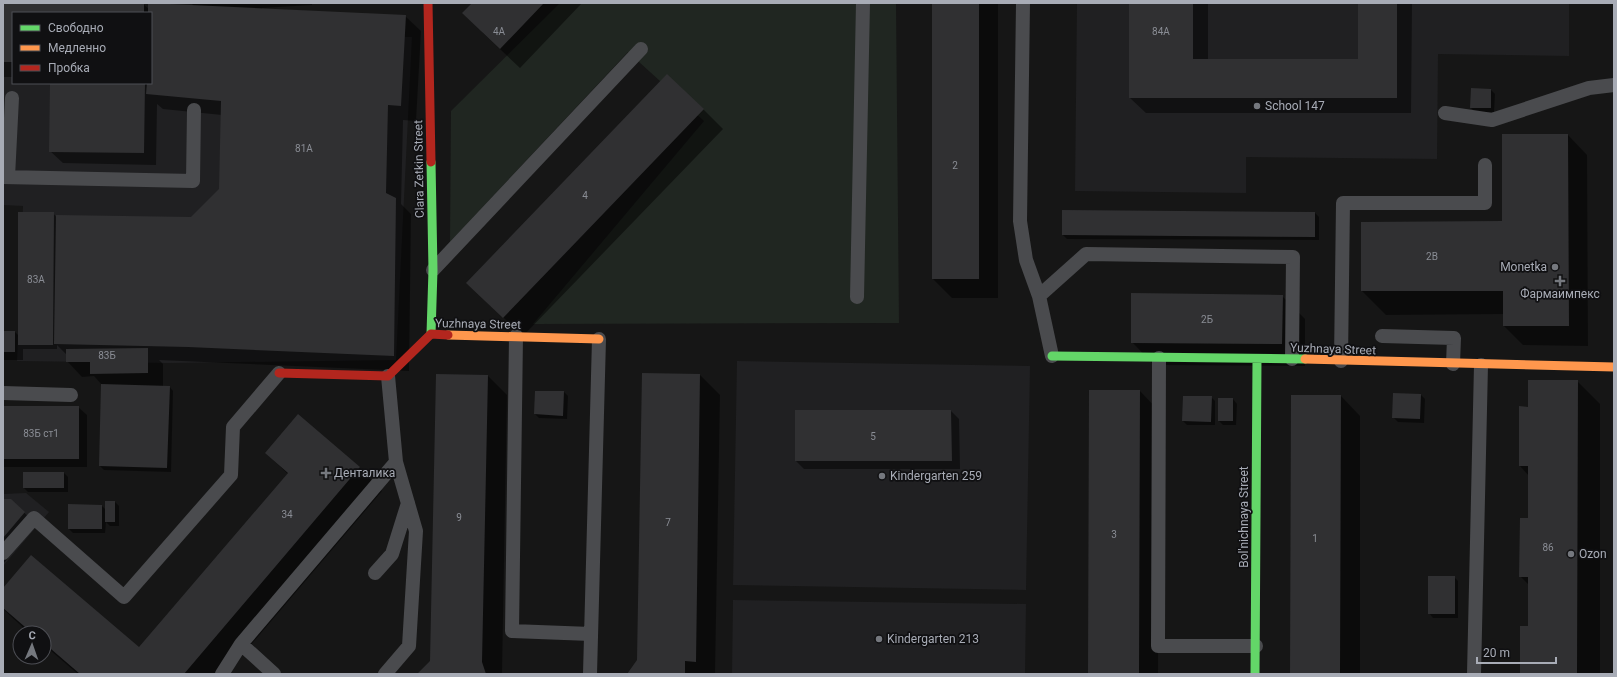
<svg xmlns="http://www.w3.org/2000/svg" width="1617" height="677" viewBox="0 0 1617 677" font-family="Roboto,sans-serif">
	<style>
		.built { fill: #202022 }
		.green { fill: #202621 }
		.shadow { fill: #0007 }
		.building { fill: #303032 }
		.lines { fill: none; stroke-linecap: round; stroke-linejoin: round }
		.lane { stroke: #4a4b4e; stroke-width: 14 }
		.fast { stroke: #63d668; stroke-width: 9 }
		.slow { stroke: #ff974d; stroke-width: 9 }
		.jam { stroke: #b3261e; stroke-width: 9 }
		.poi-dot { fill: #75787e; stroke: #101012; stroke-width: 1.5 }
		.labels { text-anchor: middle; dominant-baseline: central; stroke-width: 3.5; stroke-linejoin: round; paint-order: stroke }
		.number-label { font-size: 10px; fill: #8a8d95 }
		.poi-label { font-size: 12px; fill: #a8acb6; stroke: #101012; text-anchor: start }
		.street-label { font-size: 12px; fill: #a8acb6; stroke: #101012 }
	</style>
	<rect width="100%" height="100%" fill="#161616"/>
	<!-- built -->
	<path class="built" d="M 1077,3 L 1569,3 L 1569,56 L 1438,54 L 1437,159 L 1246,157 L 1246,193 L 1075,191 Z
		M 151,37 L 412,37 L 396,360 L 169,363 L 17,361 L 23,206 L 3,205 L 3,38 L 13,38 L 13,83 L 151,83 Z
		M 737,361 L 1030,366 L 1026,590 L 733,585 Z
		M 26,493 L 49,512 L 3,566 L 3,494 Z
		M 733,600 L 1026,604 L 1025,674 L 732,674 Z"/>
	<!-- green -->
	<path class="green" d="M 560,3 L 896,3 L 899,323 L 533,324 L 704,121 L 628,52 L 450,242 L 451,111 Z"/>
	<!-- shadow -->
	<path class="shadow" d="M 3,3 L 143,4 L 149,9 L 194,6 L 191,3 L 312,3 L 312,5 L 262,8 L 262,9 L 405,16 L 421,31 L 416,121 L 403,120 L 401,204 L 411,214 L 409,371 L 159,360 L 163,364 L 163,386 L 169,386 L 173,391 L 171,472 L 104,470 L 100,466 L 102,385 L 94,376 L 82,377 L 67,361 L 67,355 L 57,345 L 57,349 L 23,349 L 23,360 L 3,360 L 3,332 L 15,332 L 19,336 L 53,213 L 57,218 L 191,218 L 220,189 L 222,115 L 163,109 L 157,104 L 156,165 L 63,163 L 50,151 L 51,83 L 151,83 L 151,13 L 13,13 L 13,77 L 3,77 Z
		M 474,3 L 582,3 L 520,68 L 483,33 Z
		M 933,3 L 998,3 L 998,298 L 952,298 L 933,279 Z
		M 1130,3 L 1208,3 L 1208,60 L 1359,60 L 1359,3 L 1412,3 L 1411,113 L 1146,113 L 1130,98 Z
		M 1491,90 L 1495,94 L 1494,112 L 1475,112 L 1471,108 Z
		M 703,109 L 723,129 L 523,336 L 487,302 Z
		M 1568,135 L 1587,155 L 1588,346 L 1523,345 L 1504,326 L 1504,314 L 1386,315 L 1362,291 L 1504,224 Z
		M 1063,211 L 1315,213 L 1319,217 L 1319,240 L 1067,239 L 1063,235 Z
		M 1282,296 L 1305,319 L 1305,366 L 1154,365 L 1132,342 Z
		M 643,374 L 700,375 L 720,395 L 715,674 L 628,674 L 638,661 Z
		M 488,376 L 507,395 L 502,674 L 419,674 L 431,662 Z
		M 1577,381 L 1600,404 L 1600,674 L 1521,674 L 1529,627 L 1529,585 L 1520,576 L 1529,519 L 1529,476 L 1520,466 L 1520,407 L 1529,408 Z
		M 1140,391 L 1159,411 L 1158,674 L 1089,674 Z
		M 536,392 L 564,392 L 568,396 L 567,419 L 539,418 L 535,414 Z
		M 1421,395 L 1425,399 L 1424,423 L 1398,422 L 1394,418 Z
		M 1341,396 L 1360,416 L 1360,674 L 1291,674 Z
		M 1211,397 L 1215,401 L 1215,425 L 1187,425 L 1183,421 Z
		M 1233,399 L 1237,404 L 1236,425 L 1223,425 L 1219,421 Z
		M 3,407 L 78,407 L 87,415 L 87,467 L 3,467 Z
		M 796,411 L 951,411 L 959,419 L 960,469 L 804,469 L 796,461 Z
		M 298,416 L 360,468 L 382,491 L 226,674 L 78,674 L 44,645 L 44,633 L 29,633 L 3,609 L 3,589 L 140,648 L 288,474 L 266,453 Z
		M 64,473 L 68,477 L 68,492 L 28,492 L 24,488 Z
		M 3,500 L 11,500 L 37,525 L 3,564 Z
		M 115,502 L 119,506 L 119,526 L 110,526 L 106,522 L 105,533 L 73,533 L 69,529 L 102,506 L 106,510 Z
		M 1454,577 L 1458,581 L 1458,618 L 1433,618 L 1429,613 Z"/>
	<!-- building -->
	<path class="building" d="M 3,3 L 144,3 L 144,13 L 13,13 L 13,62 L 3,62 Z
		M 148,3 L 406,15 L 401,106 L 388,105 L 386,193 L 396,198 L 394,356 L 188,347 L 54,344 L 56,215 L 191,217 L 219,189 L 221,101 L 146,94 L 147,83 L 151,83 L 151,13 L 148,13 Z
		M 472,3 L 544,3 L 500,49 L 462,13 Z
		M 932,3 L 979,3 L 979,279 L 932,279 Z
		M 1129,3 L 1193,3 L 1193,59 L 1358,59 L 1358,3 L 1397,3 L 1397,98 L 1129,98 Z
		M 667,74 L 704,109 L 503,318 L 466,283 Z
		M 50,83 L 145,83 L 144,153 L 49,152 Z
		M 1471,88 L 1491,89 L 1491,108 L 1470,108 Z
		M 1502,134 L 1568,134 L 1569,326 L 1503,326 L 1503,291 L 1361,291 L 1361,222 L 1502,221 Z
		M 1062,210 L 1315,212 L 1315,237 L 1062,235 Z
		M 18,212 L 54,212 L 53,345 L 18,345 Z
		M 1131,293 L 1283,295 L 1282,344 L 1131,343 Z
		M 3,331 L 15,331 L 15,352 L 3,352 Z
		M 148,348 L 148,373 L 90,374 L 90,362 L 66,362 L 66,349 Z
		M 642,373 L 700,374 L 696,662 L 685,661 L 685,674 L 627,674 L 637,660 Z
		M 436,374 L 488,375 L 482,662 L 486,674 L 417,674 L 430,661 Z
		M 1528,380 L 1578,380 L 1577,674 L 1520,674 L 1520,626 L 1528,626 L 1528,577 L 1519,577 L 1520,518 L 1528,518 L 1528,466 L 1519,466 L 1519,406 L 1528,407 Z
		M 101,384 L 170,386 L 167,468 L 99,466 Z
		M 1089,390 L 1140,390 L 1139,674 L 1088,674 Z
		M 535,391 L 564,391 L 563,416 L 534,414 Z
		M 1393,393 L 1421,394 L 1420,419 L 1392,418 Z
		M 1291,395 L 1341,395 L 1340,674 L 1290,674 Z
		M 1183,396 L 1212,396 L 1211,422 L 1182,421 Z
		M 1218,398 L 1233,398 L 1233,421 L 1218,421 Z
		M 3,406 L 79,406 L 79,459 L 3,459 Z
		M 795,410 L 951,410 L 952,461 L 795,461 Z
		M 298,414 L 360,467 L 184,674 L 80,674 L 44,643 L 44,633 L 32,633 L 3,608 L 3,588 L 31,555 L 139,647 L 288,473 L 265,453 Z
		M 23,472 L 64,472 L 64,488 L 23,488 Z
		M 3,499 L 11,499 L 25,512 L 3,538 Z
		M 105,501 L 115,501 L 115,522 L 105,522 Z
		M 68,504 L 102,505 L 102,529 L 68,529 Z
		M 1428,576 L 1455,576 L 1455,614 L 1428,614 Z"/>
	<g class="lines">
		<!-- lane -->
		<path class="lane" d="M 1023,3 L 1020,221 L 1026,260 L 1039,296 L 1052,356
			M 1445,113 L 1492,120 L 1589,88 L 1614,85
			M 3,177 L 193,181 L 194,110
			M 8,177 L 12,98
			M 433,270 L 641,49
			M 1039,296 L 1086,254 L 1293,257 L 1292,359
			M 857,297 L 863,3
			M 516,336 L 512,631 L 591,634
			M 1382,336 L 1454,338 L 1453,364
			M 1159,358 L 1158,646 L 1256,646
			M 1341,361 L 1343,203 L 1485,203 L 1485,165
			M 3,393 L 71,395
			M 3,553 L 34,518 L 124,597 L 231,475 L 233,427 L 279,373
			M 375,573 L 392,554 L 408,503
			M 241,644 L 274,674
			M 222,674 L 241,644 L 396,462 L 388,376
			M 385,674 L 409,646 L 416,531 L 396,462
			M 590,674 L 599,339
			M 1474,674 L 1481,365"/>
		<!-- fast -->
		<path class="fast" d="M 431,162 L 433,270 L 431,334
			M 1052,356 L 1305,359
			M 1255,674 L 1257,359"/>
		<!-- slow -->
		<path class="slow" d="M 448,335 L 599,339
			M 1305,359 L 1614,367"/>
		<!-- jam -->
		<path class="jam" d="M 428,3 L 431,162
			M 279,373 L 388,376 L 431,334 L 448,335"/>
	</g>
	<!-- markers -->
	<g class="poi-dot">
		<circle cx="1257" cy="106" r="4"/>
		<circle cx="1555" cy="267" r="4"/>
		<path d="M1558 275h4v4h4v4h-4v4h-4v-4h-4v-4h4z"/>
		<path d="M324 467h4v4h4v4h-4v4h-4v-4h-4v-4h4z"/>
		<circle cx="882" cy="476" r="4"/>
		<circle cx="1571" cy="554" r="4"/>
		<circle cx="879" cy="639" r="4"/>
	</g>
	<g class="labels">
		<!-- number labels -->
		<g class="number-label">
			<text x="499" y="31">4А</text>
			<text x="1161" y="31">84А</text>
			<text x="304" y="148">81А</text>
			<text x="955" y="165">2</text>
			<text x="585" y="195">4</text>
			<text x="1432" y="256">2В</text>
			<text x="36" y="279">83А</text>
			<text x="1207" y="319">2Б</text>
			<text x="107" y="355">83Б</text>
			<text x="41" y="433">83Б ст1</text>
			<text x="873" y="436">5</text>
			<text x="287" y="514">34</text>
			<text x="459" y="517">9</text>
			<text x="668" y="522">7</text>
			<text x="1114" y="534">3</text>
			<text x="1315" y="538">1</text>
			<text x="1548" y="547">86</text>
		</g>
		<!-- poi labels -->
		<g class="poi-label">
			<text x="1265" y="106">School 147</text>
			<text x="1547" y="267" text-anchor="end">Monetka</text>
			<text x="1560" y="294" text-anchor="middle">Фармаимпекс</text>
			<text x="334" y="473">Денталика</text>
			<text x="890" y="476">Kindergarten 259</text>
			<text x="1579" y="554">Ozon</text>
			<text x="887" y="639">Kindergarten 213</text>
		</g>
		<!-- street labels -->
		<g class="street-label">
			<text transform="translate(419 169) rotate(-91)">Clara Zetkin Street</text>
			<text transform="translate(478 324) rotate(1)">Yuzhnaya Street</text>
			<text transform="translate(1333 349) rotate(2)">Yuzhnaya Street</text>
			<text transform="translate(1244 517) rotate(-90)">Bol'nichnaya Street</text>
		</g>
	</g>
	<!-- border -->
	<rect width="1617" height="677" fill="none" stroke="#a8acb6" stroke-width="8"/>
	<!-- legend -->
	<rect x="12" y="12" width="140" height="72" fill="#101012" stroke="#4d4e54"/>
	<rect x="20" y="25" width="20" height="6" fill="#63d668" stroke="#4d4e54"/>
	<text x="48" y="32" font-size="12" fill="#a8acb6">Свободно</text>
	<rect x="20" y="45" width="20" height="6" fill="#ff974d" stroke="#4d4e54"/>
	<text x="48" y="52" font-size="12" fill="#a8acb6">Медленно</text>
	<rect x="20" y="65" width="20" height="6" fill="#b3261e" stroke="#4d4e54"/>
	<text x="48" y="72" font-size="12" fill="#a8acb6">Пробка</text>
	<!-- north arrow -->
	<g transform="translate(32 645) rotate(2)"><circle r="19" fill="#101012" stroke="#4d4e54"/>
	<path d="M0-3L7 15L0 10L-7 15Z" fill="#75787e"/>
	<text y="-6" font-size="11" font-weight="bold" text-anchor="middle" fill="#a8acb6">С</text>
	</g>
	<!-- scale -->
	<path d="M1477 657v6h79v-6" fill="none" stroke="#a8acb6" stroke-width="2"/>
	<text x="1483" y="657" font-size="12" fill="#a8acb6" stroke="#101012" stroke-width="3" paint-order="stroke">20 m</text>
</svg>
